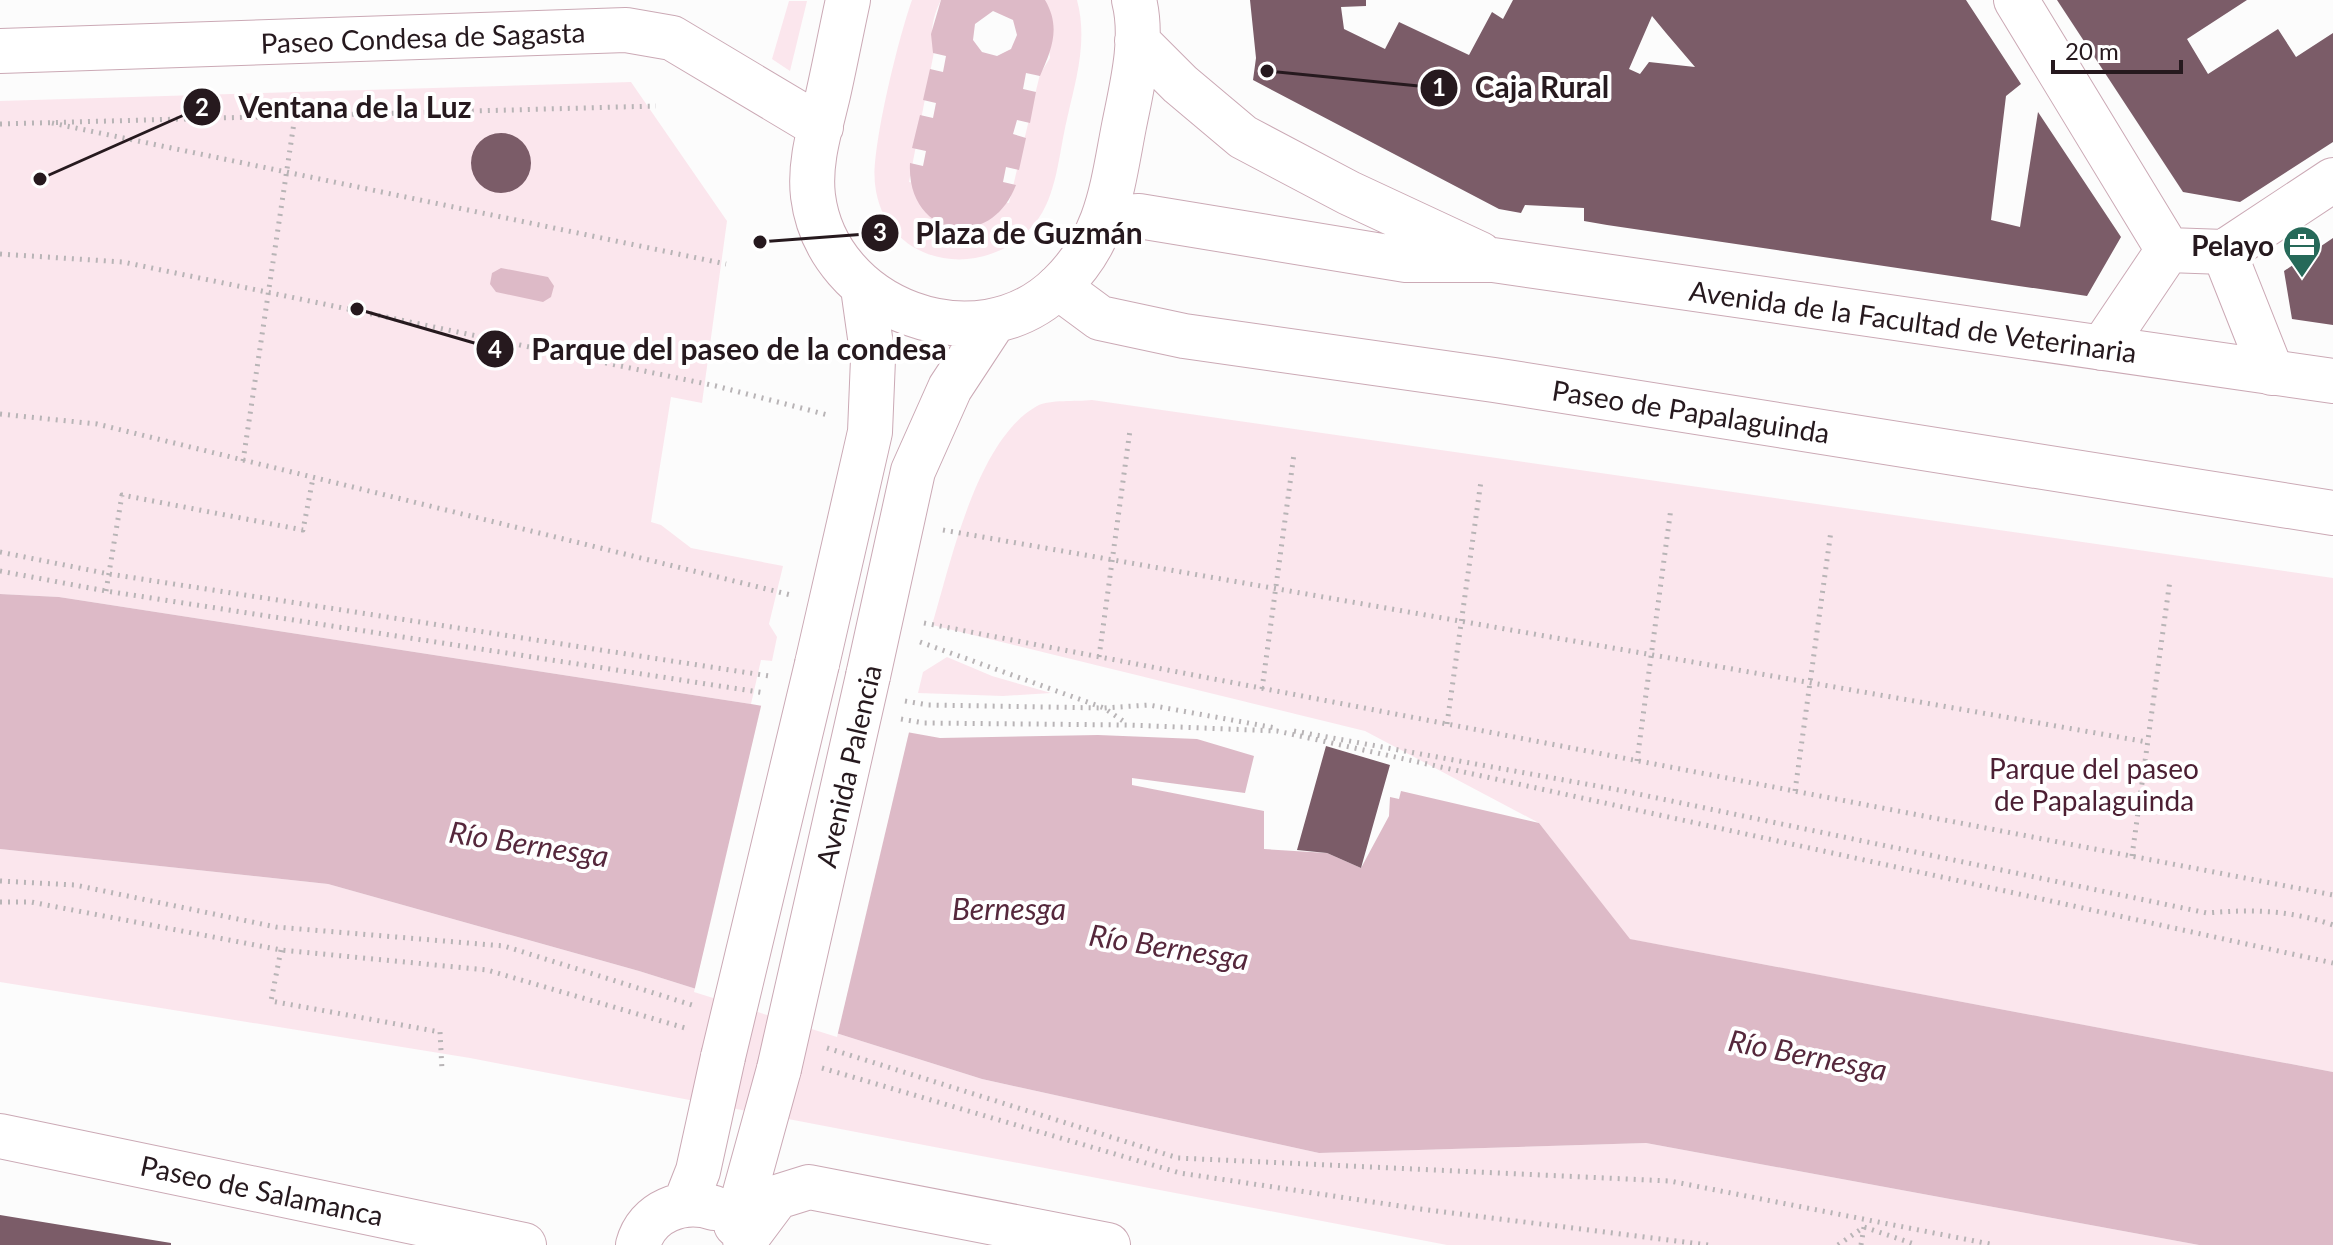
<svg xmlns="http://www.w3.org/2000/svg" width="2333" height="1245" viewBox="0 0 2333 1245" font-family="Lato,sans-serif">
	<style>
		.green { fill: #fbe6ed }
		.water { fill: #ddbac7; fill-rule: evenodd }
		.pier { fill: #fcfcfc }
		.building { fill: #7b5c68; fill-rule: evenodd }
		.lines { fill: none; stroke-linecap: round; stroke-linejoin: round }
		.minor-casing { stroke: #cba9b5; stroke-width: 46 }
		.major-casing { stroke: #cba9b5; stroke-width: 46 }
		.path { stroke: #b8b4b6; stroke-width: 5; stroke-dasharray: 2 6; stroke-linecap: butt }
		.minor { stroke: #fff; stroke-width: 44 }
		.major { stroke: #fff; stroke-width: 44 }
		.major-bridge-casing { stroke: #cba9b5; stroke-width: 46; stroke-linecap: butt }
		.major-bridge { stroke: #fff; stroke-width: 44 }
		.labels { text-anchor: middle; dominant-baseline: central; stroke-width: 8; stroke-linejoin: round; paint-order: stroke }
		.street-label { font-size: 28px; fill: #26191e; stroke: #fff }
		.poi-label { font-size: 28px; font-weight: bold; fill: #26191e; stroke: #fff; text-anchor: end }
		.park-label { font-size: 28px; fill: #4c1f33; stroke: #fff }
		.water-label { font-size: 30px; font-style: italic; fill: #56283c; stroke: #fff }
		.leader { fill: none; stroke: #26191e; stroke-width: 3 }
		.callout-dot { fill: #26191e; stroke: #fff; stroke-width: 3 }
		.mark-label { font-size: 24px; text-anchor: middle; font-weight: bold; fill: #fff }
		.callout-label { font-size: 30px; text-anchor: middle; font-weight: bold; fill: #26191e; stroke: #fff; stroke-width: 8; stroke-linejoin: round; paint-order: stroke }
	</style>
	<rect width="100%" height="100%" fill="#fcfcfc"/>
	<!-- green -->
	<path class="green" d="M 912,0 L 941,0 C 932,18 930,32 934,52 L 909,182 L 1009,203 L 1040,74 L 1050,58 L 1045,0 L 1077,0 C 1088,41 1076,79 1067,119 C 1059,152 1057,197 1035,223 C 987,283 884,268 875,184 C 871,149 899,36 912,0 Z
		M 789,1 L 807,1 L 790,71 L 772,59 Z
		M 631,82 L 727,221 L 702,403 L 671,397 L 651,522 L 661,525 L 691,548 L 783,566 L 769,624 L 777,637 L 772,661 L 761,660 L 751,704 L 59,597 L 0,594 L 0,101 Z
		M 1092,400 L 2333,578 L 2333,1072 L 1629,939 L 1539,823 L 1365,731 L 932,625 C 951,563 976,440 1037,406 C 1050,399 1076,402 1092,400 Z
		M 947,657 L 992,676 L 1051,693 L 1003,696 L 918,693 L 923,672 Z
		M 0,849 L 328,884 L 639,971 L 982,1079 L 1319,1153 L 1646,1143 L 2199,1245 L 1447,1245 L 470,1058 L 0,982 Z"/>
	<!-- water -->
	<path class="water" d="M 941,0 L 1045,0 C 1061,27 1052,49 1040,76 L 1026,73 L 1023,89 L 1036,92 L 1030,123 L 1017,120 L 1013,134 L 1026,138 L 1019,170 L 1006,167 L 1003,182 L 1016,185 C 990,253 906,237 910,163 L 923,166 L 926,151 L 912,148 L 920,115 L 933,118 L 936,103 L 923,100 L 930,69 L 943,72 L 946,56 L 933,53 L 931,34 ZM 993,11 L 1013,20 L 1017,35 L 1011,49 L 997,56 L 982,52 L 973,40 L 975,24 Z
		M 501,268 L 548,277 L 554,286 L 551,297 L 543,302 L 496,292 L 490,284 L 492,273 Z
		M 0,594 L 59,597 L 751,704 L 940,738 L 1098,735 L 1197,739 L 1254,756 L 1245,793 L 1132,778 L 1132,785 L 1264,811 L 1264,849 L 1327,853 L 1361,868 L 1389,816 L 1390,797 L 1399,799 L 1401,791 L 1539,823 L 1630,939 L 2333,1072 L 2333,1245 L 2199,1245 L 1646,1143 L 1319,1153 L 982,1079 L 639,971 L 328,884 L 0,849 Z"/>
	<!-- pier -->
	<path class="pier" d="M 762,702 L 910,728 L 837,1037 L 694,992 Z"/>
	<!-- building -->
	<path class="building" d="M 1250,0 L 1366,0 L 1366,6 L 1341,7 L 1344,29 L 1385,49 L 1399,22 L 1469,55 L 1492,12 L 1503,19 L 1513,0 L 1966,0 L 2021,84 L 2006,96 L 1991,220 L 2020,227 L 2038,112 L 2121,237 L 2087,296 L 1607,225 L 1584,221 L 1584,208 L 1525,205 L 1521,213 L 1499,209 L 1253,80 L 1256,58 ZM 1652,16 L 1666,33 L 1695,67 L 1649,62 L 1640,74 L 1629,69 Z
		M 2057,0 L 2247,0 L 2187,39 L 2208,74 L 2278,29 L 2296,57 L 2333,33 L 2333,142 L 2240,202 L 2183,192 Z
		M471 163a30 30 0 1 1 60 0a30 30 0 1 1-60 0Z
		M 2333,238 L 2333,325 L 2292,319 L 2284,271 Z
		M 1326,746 L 1390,765 L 1361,868 L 1327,853 L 1297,850 Z
		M 0,1215 L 171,1243 L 171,1245 L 0,1245 Z"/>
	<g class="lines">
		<!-- minor casing -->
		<g class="minor-casing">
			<path id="minor" d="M 2016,0 L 2168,250
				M 2224,252 L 2333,180
				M 1058,287 L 1100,318 L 1184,336 L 1494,380 L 2333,513
				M 2102,348 L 2168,250 L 2224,252 L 2272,373
				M 0,1136 L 524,1245"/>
		</g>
		<!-- major casing -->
		<g class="major-casing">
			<path id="major" d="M 848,0 C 841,32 835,64 828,95 C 820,129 809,162 813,196 C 827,309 977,367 1060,285 C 1108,238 1112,188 1124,126 C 1132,86 1144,39 1134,0
				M 1137,41 L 1180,84 L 1243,137 L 1349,193 L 1480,254
				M 0,51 L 626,30 L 672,38 L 821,127
				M 1106,218 L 1139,216 L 1406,260 L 1493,260 L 2333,381
				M 817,664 L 870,432 L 873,359 L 863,288
				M 868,676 L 913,471 L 950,388 L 994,321
				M 685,1204 L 698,1171 L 723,1057
				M 736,1225 L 779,1069
				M 745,1240 L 777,1197 L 809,1187 L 1108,1245
				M 638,1245 C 647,1211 683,1198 714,1208"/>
		</g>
		<!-- path -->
		<path class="path" d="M 52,123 L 726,264
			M 0,124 L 656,106
			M 0,254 L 123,262 L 716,386 L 828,415
			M 0,414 L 97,424 L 791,595
			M 243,461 L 295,116
			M 943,530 L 2147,742
			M 0,552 L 109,574 L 769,676
			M 0,571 L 106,591 L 765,693
			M 106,591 L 122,495 L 303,530 L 313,478
			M 924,623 L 2333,895
			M 920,642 L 1104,708 L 1126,723
			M 1099,657 L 1130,430
			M 1262,689 L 1294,454
			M 905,701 L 928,705 L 1104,708 L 1149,705 L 1276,728
			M 901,719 L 924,723 L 1128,725 L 1277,731 L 2333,963
			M 1447,724 L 1481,481
			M 1294,731 L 1619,790 L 2207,913 C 2252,909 2290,910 2333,925
			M 1637,761 L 1671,508
			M 1795,791 L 1831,531
			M 2132,856 L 2170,580
			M 0,881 L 75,885 L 276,927 L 504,946 L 692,1005
			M 0,902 L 31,902 L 281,950 L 487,970 L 685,1028
			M 281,950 L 271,1001 L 440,1032 L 442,1070
			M 827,1048 L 1178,1158 L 1670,1181 L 1995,1245
			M 822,1068 L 1180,1173 L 1420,1209 L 1709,1245
			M 1838,1245 L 1864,1227 L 1917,1245
			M 1861,1245 L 1864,1227"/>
		<!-- minor -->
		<use href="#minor" class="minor"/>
		<!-- major -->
		<use href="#major" class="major"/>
		<!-- major-bridge casing -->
		<g class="major-bridge-casing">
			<path id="major-bridge" d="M 723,1057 L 817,664
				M 779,1069 L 868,676"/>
		</g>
		<!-- major-bridge -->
		<use href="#major-bridge" class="major-bridge"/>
	</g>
	<!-- icons -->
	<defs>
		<g id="office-pin" transform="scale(2)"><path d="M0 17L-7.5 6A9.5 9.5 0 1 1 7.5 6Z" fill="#266959" stroke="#fff"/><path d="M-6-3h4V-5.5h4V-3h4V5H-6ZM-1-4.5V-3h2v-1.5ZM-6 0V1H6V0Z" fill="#fff"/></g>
	</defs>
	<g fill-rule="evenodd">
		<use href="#office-pin" x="2302" y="245"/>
	</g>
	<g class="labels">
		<!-- street labels -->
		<g class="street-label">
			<text transform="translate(423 37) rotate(-2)">Paseo Condesa de Sagasta</text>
			<text transform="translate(1913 321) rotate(8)">Avenida de la Facultad de Veterinaria</text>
			<text transform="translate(1691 411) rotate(9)">Paseo de Papalaguinda</text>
			<text transform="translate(848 766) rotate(-77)">Avenida Palencia</text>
			<text transform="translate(262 1190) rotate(12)">Paseo de Salamanca</text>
		</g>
		<!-- poi labels -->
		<g class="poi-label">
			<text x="2274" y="245">Pelayo</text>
		</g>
		<!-- park labels -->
		<g class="park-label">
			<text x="2094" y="768">Parque del paseo<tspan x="2094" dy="32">de Papalaguinda</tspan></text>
		</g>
		<!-- water labels -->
		<g class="water-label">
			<text transform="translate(529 843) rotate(9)">Río Bernesga</text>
			<text x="1009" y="908">Bernesga</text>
			<text transform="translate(1169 946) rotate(9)">Río Bernesga</text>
			<text transform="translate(1808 1054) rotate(11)">Río Bernesga</text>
		</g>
	</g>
	<!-- callouts -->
	<path class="leader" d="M1267 71L1439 88M40 179L202 107M760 242L880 233M357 309L495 349"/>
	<g class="callout-dot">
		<circle cx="1267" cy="71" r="8"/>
		<circle cx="40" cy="179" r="8"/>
		<circle cx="760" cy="242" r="8"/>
		<circle cx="357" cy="309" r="8"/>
		<circle cx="1439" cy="88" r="20"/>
		<circle cx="202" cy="107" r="20"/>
		<circle cx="880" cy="233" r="20"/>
		<circle cx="495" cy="349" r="20"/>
	</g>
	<g class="mark-label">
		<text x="1439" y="96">1</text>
		<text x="202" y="116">2</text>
		<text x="880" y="241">3</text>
		<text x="495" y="358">4</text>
	</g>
	<g class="callout-label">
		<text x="1542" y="98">Caja Rural</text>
		<text x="355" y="118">Ventana de la Luz</text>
		<text x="1029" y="244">Plaza de Guzmán</text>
		<text x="739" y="360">Parque del paseo de la condesa</text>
	</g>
	<!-- scale -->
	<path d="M2053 60v12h128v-12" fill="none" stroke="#26191e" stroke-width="4"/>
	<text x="2065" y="60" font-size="24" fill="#26191e" stroke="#ffffff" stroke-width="6" paint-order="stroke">20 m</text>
</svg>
